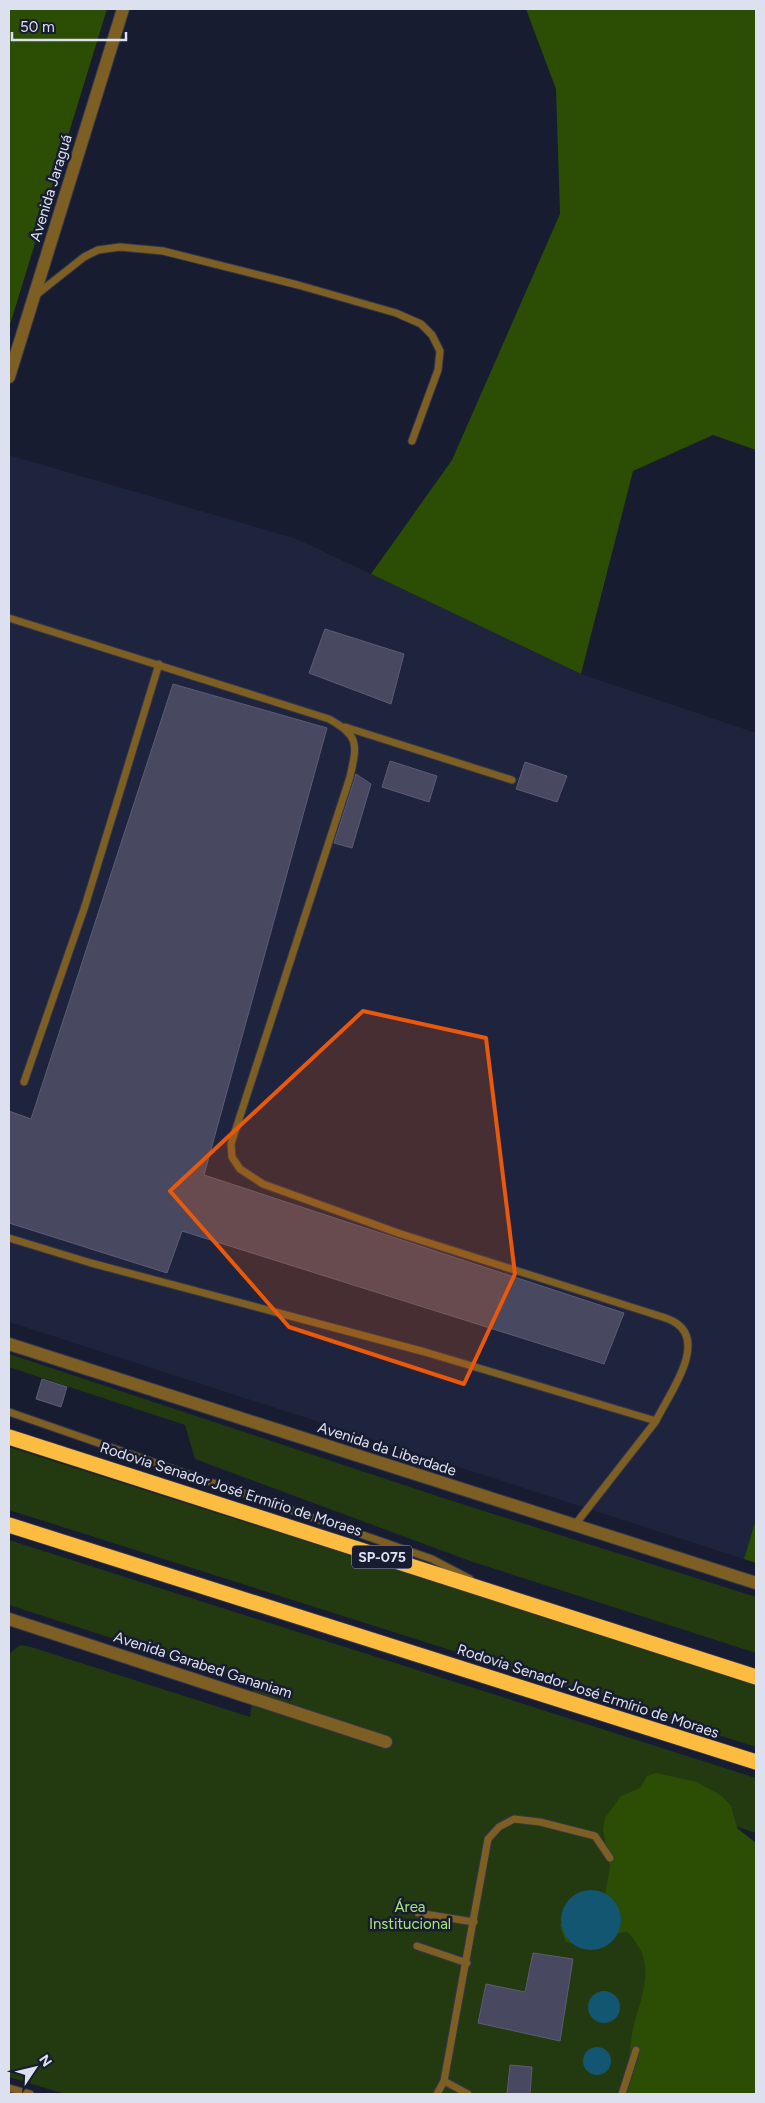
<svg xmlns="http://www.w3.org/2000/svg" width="765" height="2103" viewBox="0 0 765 2103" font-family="Figtree,sans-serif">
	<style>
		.built { fill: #1e233e }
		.green { fill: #23390f }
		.forest { fill: #2b4d04 }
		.water { fill: #125671 }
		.building { fill: #484861; stroke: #5c5c76 }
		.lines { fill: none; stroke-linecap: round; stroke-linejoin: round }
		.service-casing { stroke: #34374c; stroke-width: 9 }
		.minor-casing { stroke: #34374c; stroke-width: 14 }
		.tertiary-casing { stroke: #34374c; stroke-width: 14 }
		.motorway-casing { stroke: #34374c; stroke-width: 17 }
		.service { stroke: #7d5e23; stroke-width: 7 }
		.minor { stroke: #7d5e23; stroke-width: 12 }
		.tertiary { stroke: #7d5e23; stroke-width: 12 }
		.motorway { stroke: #fbbc40; stroke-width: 15 }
		.marked { fill: #e8590c; fill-opacity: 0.2; stroke: #e8590c; stroke-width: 4; stroke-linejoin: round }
		.labels { text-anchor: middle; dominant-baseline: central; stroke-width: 5; stroke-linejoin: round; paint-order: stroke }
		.shield { fill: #181c31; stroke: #a2a5b6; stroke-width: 1 }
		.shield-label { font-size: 14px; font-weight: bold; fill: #dde0ef }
		.street-label { font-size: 15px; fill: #dde0ef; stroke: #181c31 }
		.park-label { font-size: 15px; fill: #a6e675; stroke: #181c31 }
	</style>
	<rect width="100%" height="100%" fill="#181c31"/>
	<!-- built -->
	<path class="built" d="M 9,455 L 297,539 L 581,674 L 756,733 L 756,1519 L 744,1559 L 9,1322 Z"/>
	<!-- green -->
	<path class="green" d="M 9,1354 L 443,1498 L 756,1597 L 756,1653 L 470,1561 L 195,1459 L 185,1425 L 9,1367 Z
		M 9,1447 L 756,1685 L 756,1747 L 9,1510 Z
		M 9,1540 L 756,1778 L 756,1833 L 728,1824 L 756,2094 L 65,2094 L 9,2077 L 9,1654 L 20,1645 L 31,1647 L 250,1717 L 254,1684 L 9,1605 Z"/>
	<!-- forest -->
	<path class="forest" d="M 9,9 L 107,9 L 9,328 Z
		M 526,9 L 756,9 L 756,450 L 713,435 L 633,471 L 581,674 L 371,574 L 452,460 L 560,214 L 556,89 Z
		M 756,1519 L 756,1563 L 744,1559 Z
		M 656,1773 L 697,1782 L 722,1796 L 731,1806 L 737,1828 L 756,1843 L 756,2094 L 621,2094 C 627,2074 629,2055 632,2034 C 639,1997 661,1965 627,1932 C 598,1934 605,1957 565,1941 L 560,1925 L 571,1908 L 605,1895 L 610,1866 L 603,1830 L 605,1818 L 621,1796 L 640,1788 L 647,1776 Z"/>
	<!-- water -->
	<path class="water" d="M561 1920a30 30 0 1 1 60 0a30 30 0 1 1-60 0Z
		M588 2007a16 16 0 1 1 32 0a16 16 0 1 1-32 0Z
		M583 2061a14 14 0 1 1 28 0a14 14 0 1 1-28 0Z"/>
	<!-- building -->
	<path class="building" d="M 325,629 L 404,654 L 391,704 L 309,673 Z
		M 173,684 L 327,728 L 204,1175 L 624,1313 L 604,1364 L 182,1231 L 167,1273 L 9,1223 L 9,1111 L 31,1119 Z
		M 390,761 L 437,776 L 429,802 L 382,787 Z
		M 525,762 L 567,776 L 557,802 L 516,789 Z
		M 356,774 L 371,784 L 352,848 L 334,843 Z
		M 42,1379 L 67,1387 L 61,1407 L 36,1399 Z
		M 533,1953 L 573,1959 L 560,2041 L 478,2023 L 486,1984 L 525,1992 Z
		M 510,2065 L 532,2067 L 530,2094 L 507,2094 Z"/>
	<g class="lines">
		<!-- service casing -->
		<g class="service-casing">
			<path id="service" d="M 36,295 L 84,257 L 98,250 L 120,247 L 163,251 L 298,285 L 396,313 L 421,324 L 432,335 L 440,351 L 438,370 L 412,441
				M 9,618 L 329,719 C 360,736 357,745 350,777 L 231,1144 L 232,1157 L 240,1169 L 263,1184 L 398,1233 L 650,1313 C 658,1316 669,1318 676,1323 C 708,1344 667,1397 656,1421 L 425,1352 L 91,1263 L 9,1238
				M 345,727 L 512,780
				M 24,1082 L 85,906 L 159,664
				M 9,1412 L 432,1559 L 470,1579
				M 574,1526 L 656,1421
				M 418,1913 L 474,1922
				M 417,1946 L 467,1963
				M 444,2081 L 468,2094
				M 9,2088 L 30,2094
				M 437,2094 L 444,2081 L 488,1839 L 499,1827 L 514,1819 L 540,1822 L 595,1836 L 610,1858
				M 622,2094 L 636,2050"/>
		</g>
		<!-- minor casing -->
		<g class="minor-casing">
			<path id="minor" d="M 9,377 L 123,9
				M 9,1619 L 386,1742"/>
		</g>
		<!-- tertiary casing -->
		<g class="tertiary-casing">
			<path id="tertiary" d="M 9,1344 L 756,1583"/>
		</g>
		<!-- motorway casing -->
		<g class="motorway-casing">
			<path id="motorway" d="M 9,1437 L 756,1677
				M 9,1525 L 756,1762"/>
		</g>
		<!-- service -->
		<use href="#service" class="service"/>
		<!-- minor -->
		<use href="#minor" class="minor"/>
		<!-- tertiary -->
		<use href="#tertiary" class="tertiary"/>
		<!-- motorway -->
		<use href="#motorway" class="motorway"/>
	</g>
	<!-- marked area -->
	<path class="marked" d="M 363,1011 L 486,1038 L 515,1274 L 464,1384 L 289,1327 L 170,1191 Z"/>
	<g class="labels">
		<!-- shield labels -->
		<rect class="shield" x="352" y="1545.5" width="60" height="23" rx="4"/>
		<g class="shield-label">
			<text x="382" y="1557">SP-075</text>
		</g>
		<!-- street labels -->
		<g class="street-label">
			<text transform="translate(51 188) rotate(-73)">Avenida Jaraguá</text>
			<text transform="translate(387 1449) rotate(18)">Avenida da Liberdade</text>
			<text transform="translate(231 1489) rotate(18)">Rodovia Senador José Ermírio de Moraes</text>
			<text transform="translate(203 1665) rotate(18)">Avenida Garabed Gananiam</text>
			<text transform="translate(588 1691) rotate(18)">Rodovia Senador José Ermírio de Moraes</text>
		</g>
		<!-- park labels -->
		<g class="park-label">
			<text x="410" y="1907">Área<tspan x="410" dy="17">Institucional</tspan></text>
		</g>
	</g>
	<!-- border -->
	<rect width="765" height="2103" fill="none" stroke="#dde0ef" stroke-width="20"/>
	<!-- north arrow -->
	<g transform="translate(35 2068) rotate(55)" stroke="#181c31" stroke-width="4" paint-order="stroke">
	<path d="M0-4L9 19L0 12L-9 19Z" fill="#dde0ef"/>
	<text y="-8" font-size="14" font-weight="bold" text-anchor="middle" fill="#dde0ef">N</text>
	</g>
	<!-- scale -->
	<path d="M12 32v8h114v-8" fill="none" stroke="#dde0ef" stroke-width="2.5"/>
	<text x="20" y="32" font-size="15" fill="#dde0ef" stroke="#181c31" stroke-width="4" paint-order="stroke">50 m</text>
</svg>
